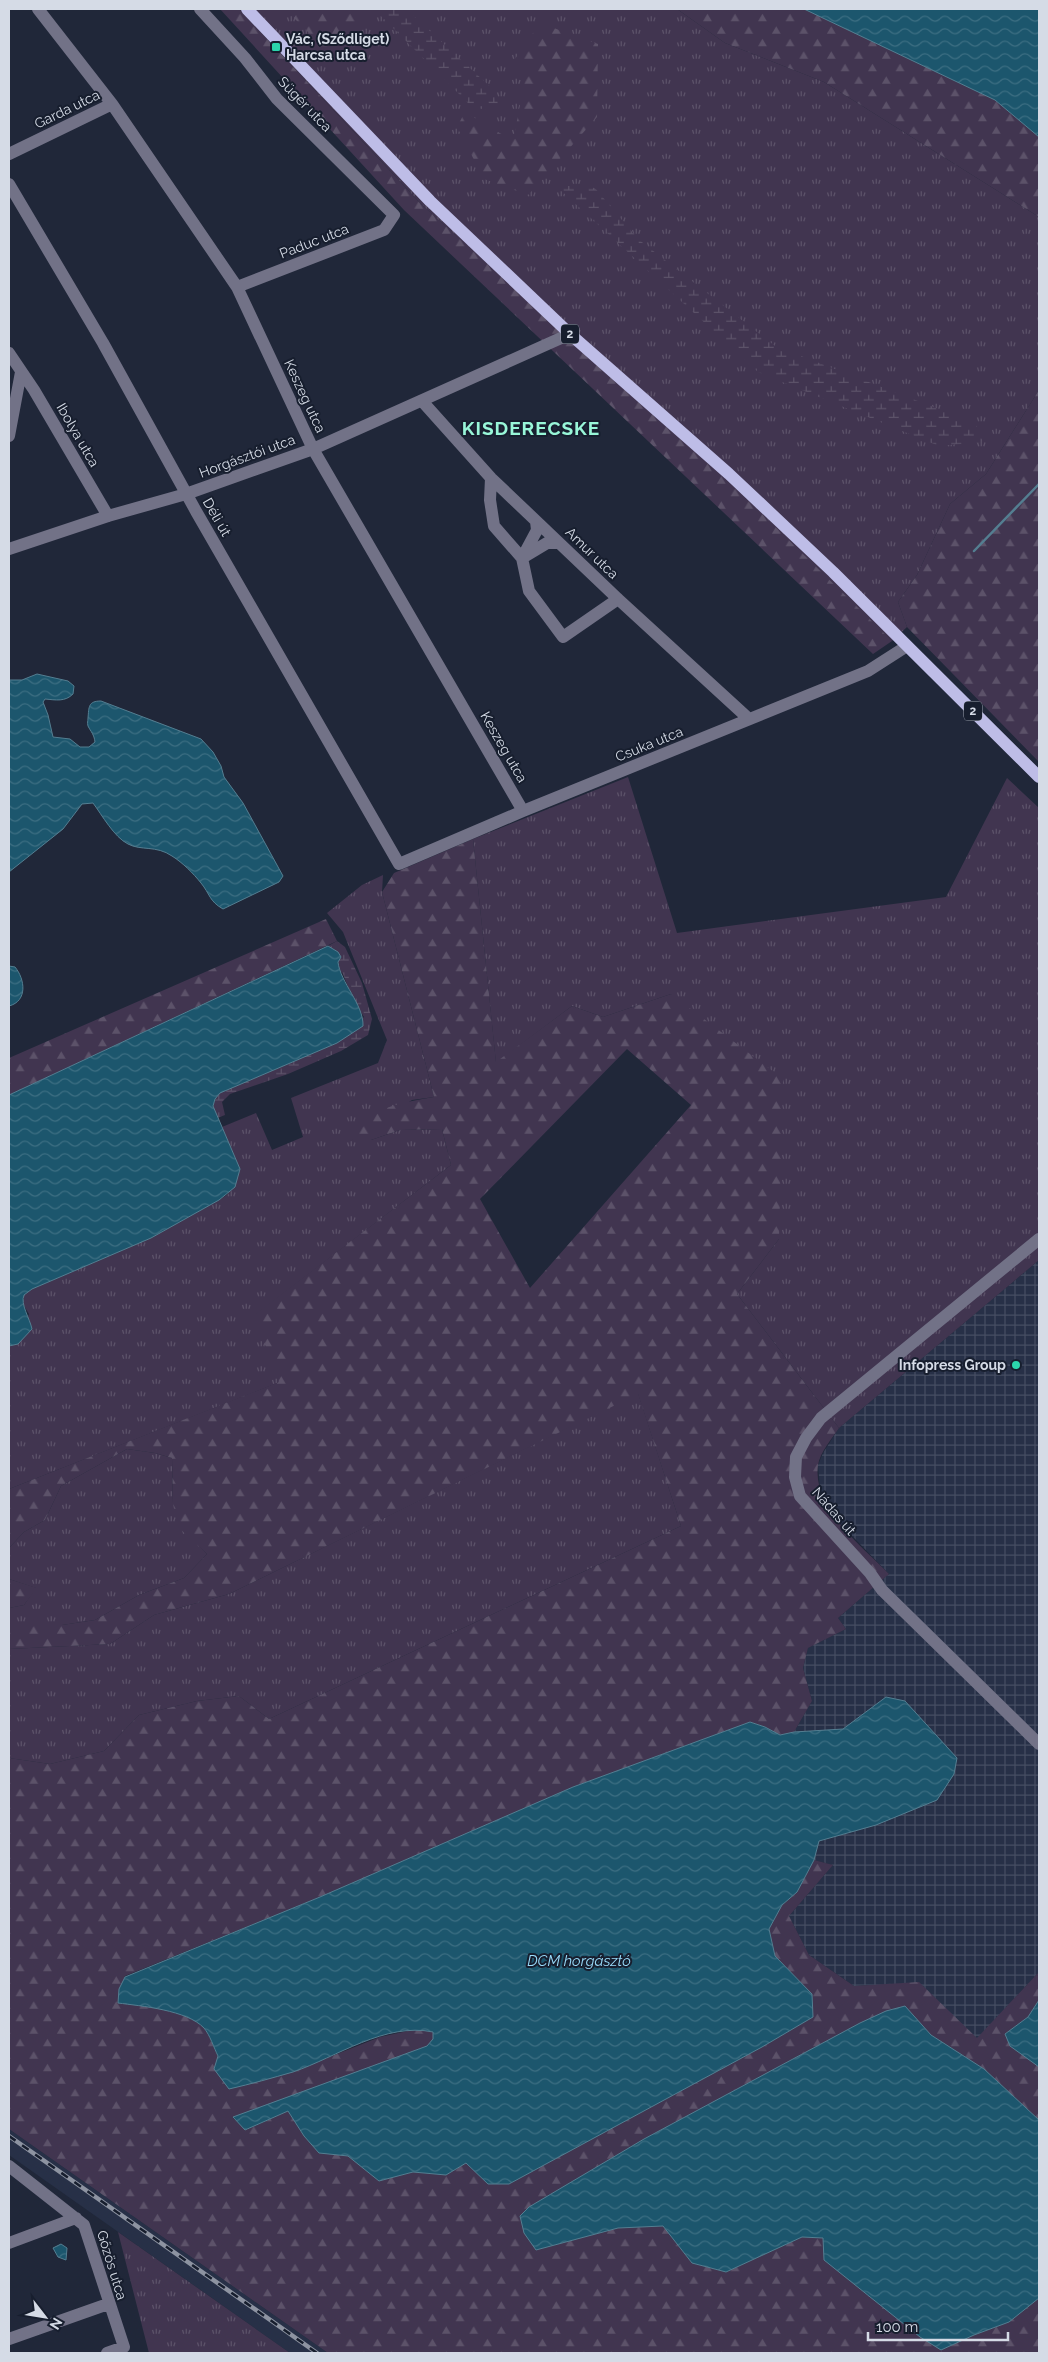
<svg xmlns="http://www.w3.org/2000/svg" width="1048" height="2362" viewBox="0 0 1048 2362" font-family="Raleway,sans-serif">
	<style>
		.built { fill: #273047 }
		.industrial { fill: url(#industrial-grid) }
		.grass { fill: url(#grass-tufts) }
		.forest { fill: url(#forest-firs); fill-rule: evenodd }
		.wetland { fill: url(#wetland-marsh) }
		.water { fill: url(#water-waves); stroke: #547e91 }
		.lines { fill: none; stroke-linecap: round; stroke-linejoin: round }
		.stream { stroke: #547e91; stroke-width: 2.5 }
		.minor { stroke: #727287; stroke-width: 12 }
		.major { stroke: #bebde7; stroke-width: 12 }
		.rail-casing { stroke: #8d93a1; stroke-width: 4.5 }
		.rail { stroke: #171e2e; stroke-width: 2.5; stroke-dasharray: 8; stroke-linecap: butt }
		.poi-dot { fill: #2bd5ac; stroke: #171e2e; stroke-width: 2 }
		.labels { text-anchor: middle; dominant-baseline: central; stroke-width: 4; stroke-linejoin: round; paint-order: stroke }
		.shield { fill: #171e2e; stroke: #9ca2af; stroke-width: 1 }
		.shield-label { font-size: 12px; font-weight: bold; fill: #d5dbe6 }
		.poi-label { font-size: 14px; font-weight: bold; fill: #d5dbe6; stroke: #171e2e; text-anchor: start }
		.street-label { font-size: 14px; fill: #d5dbe6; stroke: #171e2e }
		.water-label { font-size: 15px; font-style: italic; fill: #9addfc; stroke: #171e2e }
		.district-label { font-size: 19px; font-weight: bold; letter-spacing: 1px; fill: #98f6d8; stroke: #171e2e }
	</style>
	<defs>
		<pattern id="industrial-grid" width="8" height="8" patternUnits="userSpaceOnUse" patternTransform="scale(1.25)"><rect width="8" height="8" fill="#273047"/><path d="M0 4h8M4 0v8" fill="none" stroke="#454d62"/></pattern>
		<pattern id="grass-tufts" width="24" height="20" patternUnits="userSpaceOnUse" patternTransform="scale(1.25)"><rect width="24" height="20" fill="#413550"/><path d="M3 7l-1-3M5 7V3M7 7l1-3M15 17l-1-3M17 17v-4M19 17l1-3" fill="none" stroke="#5c5269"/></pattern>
		<pattern id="forest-firs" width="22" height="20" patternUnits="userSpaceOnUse" patternTransform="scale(1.25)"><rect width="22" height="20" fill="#413550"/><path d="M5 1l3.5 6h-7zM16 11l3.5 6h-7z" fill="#5c5269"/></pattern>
		<pattern id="wetland-marsh" width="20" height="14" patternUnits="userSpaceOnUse" patternTransform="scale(1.25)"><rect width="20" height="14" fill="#413550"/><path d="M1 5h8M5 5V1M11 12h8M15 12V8" fill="none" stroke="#5c5269"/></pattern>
		<pattern id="water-waves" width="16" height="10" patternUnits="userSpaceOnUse" patternTransform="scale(1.25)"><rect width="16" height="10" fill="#1c566d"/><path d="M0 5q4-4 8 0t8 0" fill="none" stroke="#3c6e82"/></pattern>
	</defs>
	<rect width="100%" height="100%" fill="#202739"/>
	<!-- built -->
	<path class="built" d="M 9,2129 L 328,2353 L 290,2353 L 9,2155 Z"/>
	<!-- industrial -->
	<path class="industrial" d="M 1039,1260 L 1039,1972 L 977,2039 L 919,1983 L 854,1986 L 809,1955 L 789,1916 L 833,1865 L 814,1860 L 819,1841 L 876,1825 L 957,1759 L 905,1701 L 886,1697 L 843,1729 L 794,1732 L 812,1701 L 803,1668 L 808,1648 L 846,1629 L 838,1618 L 889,1574 L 830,1513 L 820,1488 L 818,1465 L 823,1453 L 839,1428 Z"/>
	<!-- grass -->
	<path class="grass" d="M 239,9 L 677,9 L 725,43 L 824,82 L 1039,217 L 1039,390 L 986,474 L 950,504 L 917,575 L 898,602 L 907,627 L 892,641 L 581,350 L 421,204 Z
		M 628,777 L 677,933 L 946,897 L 1007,778 L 1039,808 L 1039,1260 L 839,1428 L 737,1294 L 779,1239 L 671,994 L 603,1017 L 572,1006 L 496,1063 L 473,839 Z
		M 383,875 L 382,892 L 434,1097 L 412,1100 L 352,1140 L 371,1140 L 400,1130 L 442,1129 L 451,1165 L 255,1315 L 280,1382 L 9,1489 L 9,1346 L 18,1344 L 29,1314 L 23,1304 L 24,1295 L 32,1289 L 151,1238 L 219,1200 L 228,1194 L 240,1169 L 222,1127 L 256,1113 L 272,1150 L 303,1137 L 291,1098 L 378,1063 L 387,1040 L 343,932 L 327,913 L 362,885 Z
		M 638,1393 L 681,1526 L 269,1719 L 239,1696 L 197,1701 L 139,1715 L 104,1751 L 50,1764 L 9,1758 L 9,1649 L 110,1644 L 154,1615 L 229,1594 Z
		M 127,1449 L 155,1453 L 172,1458 L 173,1504 L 200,1547 L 207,1554 L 184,1578 L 139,1595 L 95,1620 L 62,1625 L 9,1625 L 9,1608 L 24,1605 L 36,1588 L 9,1579 L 9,1548 L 24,1532 L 45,1520 L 61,1486 Z
		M 118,2232 L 290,2353 L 149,2353 Z"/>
	<!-- forest -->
	<path class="forest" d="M 220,9 L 239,9 L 421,204 L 723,476 L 892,641 L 873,654 L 404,210 Z
		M 300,9 L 367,9 L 330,54 L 294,18 Z
		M 677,9 L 804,9 L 995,100 L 1039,137 L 1039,217 L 824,82 L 725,43 Z
		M 540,23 L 598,44 L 597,117 L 528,195 L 484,179 L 457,127 L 465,112 L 513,141 L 526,75 L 515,59 Z
		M 1039,390 L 1039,762 L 907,627 L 898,602 L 917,575 L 950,504 L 986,474 Z
		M 473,839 L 496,1062 L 572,1006 L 603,1017 L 671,994 L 783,1079 L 779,1239 L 737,1294 L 839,1428 C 832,1439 820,1452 818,1465 C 812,1509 862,1546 889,1574 L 838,1618 L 846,1629 L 808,1648 L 803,1668 L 812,1701 L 794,1732 L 780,1735 L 765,1727 L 750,1722 L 573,1787 L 320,1897 L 125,1976 L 118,2003 C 141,2005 187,2010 204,2028 C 210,2035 214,2048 218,2057 L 294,2071 L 380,2037 L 417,2029 L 433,2032 L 433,2039 L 427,2046 L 233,2118 L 246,2130 L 288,2111 L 304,2136 L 319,2153 L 348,2155 L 379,2181 L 413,2172 L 446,2175 L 466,2163 L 488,2184 L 509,2184 L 762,2047 L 813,2017 L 812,1994 L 775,1956 L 769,1929 L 782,1905 L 797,1892 L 814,1860 L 833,1865 L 789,1916 L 809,1955 L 854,1986 L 919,1982 L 977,2038 L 1039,1972 L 1039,2000 L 1028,2017 L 1005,2034 L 1039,2067 L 1039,2120 L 984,2069 L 931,2035 L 904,2006 L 860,2023 L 644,2139 L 529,2207 L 536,2250 L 618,2228 L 663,2226 L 692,2263 L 726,2272 L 802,2237 L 823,2238 L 941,2350 L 974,2335 L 1009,2322 L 1039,2298 L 1039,2353 L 328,2353 L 9,2129 L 9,1758 L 50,1764 L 104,1751 L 139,1715 L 197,1701 L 239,1696 L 269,1719 L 681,1526 L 638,1394 L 229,1594 L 154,1615 L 110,1644 L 9,1649 L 9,1625 L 62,1625 L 95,1620 L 139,1595 L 184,1578 L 207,1554 L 178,1527 L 173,1504 L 172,1458 L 155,1453 L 127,1449 L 61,1486 L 45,1520 L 24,1532 L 9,1548 L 9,1489 L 279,1382 L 254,1315 L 451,1165 L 442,1129 L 400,1130 L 371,1140 L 352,1140 L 356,1123 C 386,1105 401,1103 434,1097 L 382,892 L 394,873 ZM 627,1049 L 691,1105 L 530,1288 L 480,1199 Z
		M 326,919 L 337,941 L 9,1095 L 9,1058 Z
		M 9,1579 L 37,1588 L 24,1605 L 9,1608 Z"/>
	<!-- wetland -->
	<path class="wetland" d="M 380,9 L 406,9 L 497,93 L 498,112 L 472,107 L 378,13 Z
		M 555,185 L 595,188 L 638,239 L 775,346 L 975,423 L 983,442 L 939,446 L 758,372 Z
		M 337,941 L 345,947 L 362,983 L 372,1019 L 368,1035 L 341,1051 L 288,1074 L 230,1094 L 222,1102 L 225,1115 L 217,1118 C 212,1108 212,1102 220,1093 L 337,1043 L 364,1017 L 352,997 L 343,974 L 339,969 L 338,952 L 328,946 Z"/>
	<!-- water -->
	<path class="water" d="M 804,9 L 1039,9 L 1039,137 L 995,100 Z
		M 37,674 L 68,681 L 74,686 L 73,694 C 65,702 56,700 45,699 L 43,702 L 48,715 L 53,737 L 70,739 L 80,747 L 89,747 L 95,742 C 94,734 91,732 88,726 C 87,722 88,722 88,718 C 89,707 88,701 101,701 L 201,739 L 213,752 L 221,766 L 224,777 L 243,803 L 283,876 L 279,882 L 223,909 C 209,901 210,894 201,883 C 193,873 183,863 172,856 C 156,845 141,851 128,844 C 114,837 102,815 93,803 L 82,804 L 63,829 L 9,872 L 9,680 L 22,680 Z
		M 328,946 L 338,952 L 341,957 L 338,962 C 340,982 364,1005 363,1026 L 337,1043 L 220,1093 L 215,1099 L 213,1106 L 240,1169 L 235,1187 L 219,1200 L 151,1238 L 32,1289 L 24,1295 C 20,1304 30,1319 32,1329 L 18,1344 L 9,1346 L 9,1095 Z
		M 9,966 L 15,967 C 25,979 28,1001 9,1006 Z
		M 886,1697 L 905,1701 L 957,1758 L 954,1774 L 937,1800 L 876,1825 L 819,1841 L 814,1860 L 797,1892 L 782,1905 L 769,1929 L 775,1956 L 812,1994 L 813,2017 L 762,2047 L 509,2184 L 488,2184 L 466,2163 L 446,2175 L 413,2172 L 379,2181 L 348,2156 L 319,2153 L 304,2136 L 288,2111 L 245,2130 L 233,2117 L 427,2046 L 433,2039 L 433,2032 C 385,2022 337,2057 293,2072 C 272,2078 251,2084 229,2089 L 214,2069 L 218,2056 C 214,2048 210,2035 204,2028 C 187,2010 141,2006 118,2003 L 119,1989 L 125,1977 L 320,1897 L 573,1787 L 750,1722 L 765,1727 L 780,1735 L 794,1732 L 843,1729 Z
		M 1039,2000 L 1039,2067 L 1010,2046 L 1005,2034 L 1028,2017 Z
		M 905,2006 L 931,2035 L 984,2069 L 1039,2120 L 1039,2298 L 1009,2322 L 974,2335 L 941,2350 L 920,2337 L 824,2260 L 823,2238 L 802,2237 L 726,2272 L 692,2263 L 663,2226 L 618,2228 L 536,2250 L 524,2233 L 520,2216 L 529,2207 L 644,2139 L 860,2023 L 886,2011 Z
		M 61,2244 L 67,2248 L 66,2260 L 58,2257 L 53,2248 Z"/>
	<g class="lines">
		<!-- stream -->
		<path class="stream" d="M 974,551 L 1039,484"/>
		<!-- minor -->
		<path class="minor" d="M 38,9 L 112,104 L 237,287 L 313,449 L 523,811
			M 200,9 L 245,58 L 277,99 L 394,215 L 384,230 L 237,287
			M 9,154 L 112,104
			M 9,184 L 103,343 L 197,513 L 399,864 L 523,811 L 868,671 L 907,646
			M 9,353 L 34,390 L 108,516
			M 422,401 L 491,478 L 618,599 L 749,719
			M 9,436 L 21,372
			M 491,478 L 490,500 L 494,526 L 522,558 L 529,591 L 563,637 L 618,599
			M 9,549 L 108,516 L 186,494 L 313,449 L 570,334
			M 522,558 L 547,543 L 559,543
			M 522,558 L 537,530 L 536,521
			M 1039,1239 L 821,1418 L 806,1438 L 796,1457 L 795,1477 L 800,1496 L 870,1573 L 882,1590 L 1039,1744
			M 9,2166 L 84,2225 L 124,2347 L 107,2353
			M 9,2243 L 76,2218
			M 9,2339 L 108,2304"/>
		<!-- major -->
		<path class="major" d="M 247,9 L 430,201 L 570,334 L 729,474 L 833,572 L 1039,777"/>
		<!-- rail casing -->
		<g class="rail-casing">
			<path id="rail" d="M 9,2136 L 317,2353"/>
		</g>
		<!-- rail -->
		<use href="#rail" class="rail"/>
	</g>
	<!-- markers -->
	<g class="poi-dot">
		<rect x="271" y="42" width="10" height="10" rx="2.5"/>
		<circle cx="1016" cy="1365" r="5"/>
	</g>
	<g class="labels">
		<!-- shield labels -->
		<g class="shield">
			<rect x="561" y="324.5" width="18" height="19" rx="4"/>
			<rect x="964" y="701.5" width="18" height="19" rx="4"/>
		</g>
		<g class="shield-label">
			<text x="570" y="334">2</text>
			<text x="973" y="711">2</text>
		</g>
		<!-- poi labels -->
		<g class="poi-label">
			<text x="286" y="39">Vác, (Sződliget)<tspan x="286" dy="16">Harcsa utca</tspan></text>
			<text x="1006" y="1365" text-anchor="end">Infopress Group</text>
		</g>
		<!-- street labels -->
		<g class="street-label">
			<text transform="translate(305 104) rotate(46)">Sügér utca</text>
			<text transform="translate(67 109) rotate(-26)">Garda utca</text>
			<text transform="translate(314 241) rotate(-21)">Paduc utca</text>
			<text transform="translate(305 396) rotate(65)">Keszeg utca</text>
			<text transform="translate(78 435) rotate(60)">Ibolya utca</text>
			<text transform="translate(247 456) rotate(-20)">Horgásztói utca</text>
			<text transform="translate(217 517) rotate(60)">Déli út</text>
			<text transform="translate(592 553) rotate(44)">Amur utca</text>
			<text transform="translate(649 744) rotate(-22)">Csuka utca</text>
			<text transform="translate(504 747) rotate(60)">Keszeg utca</text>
			<text transform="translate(834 1511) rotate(49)">Nádas út</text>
			<text transform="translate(112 2265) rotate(73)">Gőzös utca</text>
		</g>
		<!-- water labels -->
		<g class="water-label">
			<text x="579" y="1961">DCM horgásztó</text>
		</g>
		<!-- district labels -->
		<g class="district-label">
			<text x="531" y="428">KISDERECSKE</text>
		</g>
	</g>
	<!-- border -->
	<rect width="1048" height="2362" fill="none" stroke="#d5dbe6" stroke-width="20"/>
	<!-- north arrow -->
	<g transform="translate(45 2317) rotate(121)" stroke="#171e2e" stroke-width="4" paint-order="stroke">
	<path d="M0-4L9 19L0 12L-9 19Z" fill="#d5dbe6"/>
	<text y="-8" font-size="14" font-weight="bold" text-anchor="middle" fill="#d5dbe6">N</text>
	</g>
	<!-- scale -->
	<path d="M868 2332v8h140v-8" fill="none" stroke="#d5dbe6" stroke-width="2.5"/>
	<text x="876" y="2332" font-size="15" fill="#d5dbe6" stroke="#171e2e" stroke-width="4" paint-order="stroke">100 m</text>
</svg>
